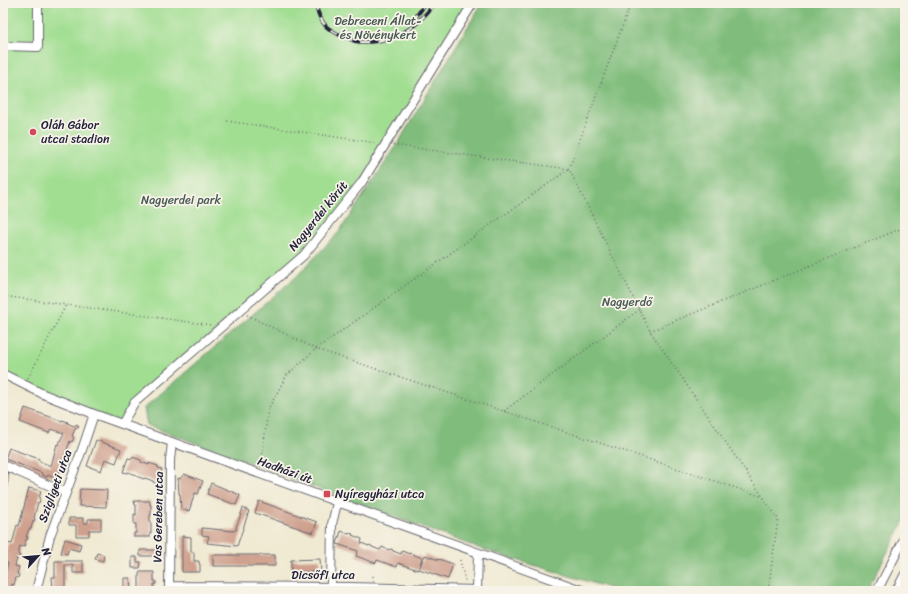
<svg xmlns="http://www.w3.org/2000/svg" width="908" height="594" viewBox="0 0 908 594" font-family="Sriracha,sans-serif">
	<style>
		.green { fill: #a1de92; stroke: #628066 }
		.forest { fill: #80bd7c; stroke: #51705c }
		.building { fill: #cfa08e }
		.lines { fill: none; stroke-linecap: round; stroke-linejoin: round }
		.minor-casing { stroke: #6a6870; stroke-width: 10 }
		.path { stroke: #6a6870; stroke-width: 1.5; stroke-dasharray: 1 3; stroke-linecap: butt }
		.minor { stroke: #fff; stroke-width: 8 }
		.rail-casing { stroke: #22223b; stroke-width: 4 }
		.rail { stroke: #f7f3e8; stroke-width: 2.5; stroke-dasharray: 8; stroke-linecap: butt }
		.poi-dot { fill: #d1495b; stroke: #f7f3e8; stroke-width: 1.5 }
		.labels { text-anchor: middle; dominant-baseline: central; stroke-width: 3.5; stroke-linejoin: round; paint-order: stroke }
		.park-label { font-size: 12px; fill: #485a55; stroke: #f7f3e8 }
		.poi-label { font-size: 12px; fill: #22223b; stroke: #f7f3e8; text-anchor: start }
		.street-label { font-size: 12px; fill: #22223b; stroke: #f7f3e8 }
	</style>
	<rect width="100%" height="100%" fill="#f7f3e8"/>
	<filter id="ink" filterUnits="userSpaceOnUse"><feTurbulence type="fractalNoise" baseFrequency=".025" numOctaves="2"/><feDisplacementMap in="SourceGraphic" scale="8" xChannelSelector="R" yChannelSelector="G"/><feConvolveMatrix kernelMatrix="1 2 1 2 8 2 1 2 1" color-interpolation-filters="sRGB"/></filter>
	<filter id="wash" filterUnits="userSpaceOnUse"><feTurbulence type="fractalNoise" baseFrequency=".012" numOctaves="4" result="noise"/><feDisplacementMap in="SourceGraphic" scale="16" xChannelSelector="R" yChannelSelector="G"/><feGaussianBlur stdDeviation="0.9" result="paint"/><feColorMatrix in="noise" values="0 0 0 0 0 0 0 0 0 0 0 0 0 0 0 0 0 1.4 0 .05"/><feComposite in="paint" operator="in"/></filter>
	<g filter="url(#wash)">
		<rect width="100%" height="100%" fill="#f0ead3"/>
		<!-- green -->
		<path class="green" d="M 3,3 L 473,3 L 362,182 L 304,255 L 134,403 L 122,424 L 3,374 Z"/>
		<!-- forest -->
		<path class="forest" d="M 482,3 L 905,3 L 905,519 L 867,591 L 619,591 L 484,550 L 147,425 L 144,408 L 296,277 L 339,232 L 395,148 Z"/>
		<g id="blocks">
			<!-- building -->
			<path class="building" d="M 25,408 L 62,421 L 62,420 L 68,422 L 67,423 L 74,426 L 77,424 L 79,427 L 75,429 L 72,436 L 74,437 L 72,442 L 70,441 L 62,464 L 64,465 L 62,471 L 60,470 L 58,477 L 59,480 L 56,481 L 54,478 L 48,475 L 47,477 L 42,475 L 42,473 L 5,459 L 9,448 L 39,459 L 39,461 L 51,466 L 57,444 L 58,445 L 64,433 L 51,429 L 49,433 L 20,422 Z
				M 96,440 L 121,449 L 116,463 L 105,459 L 101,471 L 87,466 Z
				M 132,457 L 141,460 L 141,462 L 149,465 L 149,463 L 158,466 L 158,468 L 162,469 L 157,484 L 153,482 L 153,481 L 145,478 L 144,479 L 136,476 L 136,475 L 128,472 L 127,473 L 123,472 L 128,458 L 132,459 Z
				M 4,472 L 9,473 L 7,480 L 8,481 L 3,498 L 3,475 Z
				M 184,474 L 203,481 L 198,494 L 195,493 L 189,511 L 181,509 L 180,494 L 179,494 L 178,478 L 180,479 Z
				M 211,483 L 240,495 L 236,505 L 207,494 Z
				M 29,488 L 41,491 L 39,499 L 40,500 L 39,503 L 38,502 L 34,518 L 35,519 L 34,521 L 33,521 L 31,529 L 29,529 L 26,537 L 28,537 L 27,540 L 26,539 L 24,547 L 20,546 L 18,555 L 20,555 L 19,558 L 17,558 L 15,566 L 19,567 L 17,574 L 19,575 L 18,578 L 16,577 L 14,585 L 12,584 L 11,591 L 3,591 L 3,580 L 8,563 L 3,562 L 8,543 L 12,544 L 17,525 L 19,526 Z
				M 80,489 L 107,490 L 106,507 L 79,506 Z
				M 134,501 L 150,501 L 150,505 L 151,505 L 151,515 L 150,515 L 150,523 L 151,523 L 151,533 L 150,533 L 150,537 L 134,537 L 134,533 L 136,533 L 136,524 L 134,524 L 134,514 L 136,515 L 136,505 L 135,505 Z
				M 259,501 L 317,522 L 313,533 L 255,513 Z
				M 243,508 L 249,511 L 237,546 L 207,543 L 209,536 L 202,535 L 202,528 L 233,531 L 236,530 L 237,529 L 236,528 Z
				M 69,518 L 83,518 L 83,523 L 88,523 L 88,519 L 101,519 L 101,530 L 89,530 L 89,536 L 76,536 L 76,525 L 69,525 Z
				M 341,531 L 349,534 L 349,533 L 353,534 L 352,535 L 362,539 L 361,543 L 369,546 L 369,545 L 371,546 L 372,546 L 372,547 L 380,550 L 382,547 L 389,550 L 390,549 L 391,549 L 393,550 L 393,551 L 401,554 L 402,551 L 410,554 L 410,553 L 422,558 L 418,570 L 398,563 L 397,567 L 377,560 L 376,563 L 356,556 L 358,551 L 337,544 Z
				M 182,536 L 191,537 L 191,552 L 194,552 L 194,561 L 199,561 L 199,564 L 200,564 L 200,572 L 182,572 Z
				M 65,539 L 81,544 L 79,551 L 69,548 L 67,554 L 61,553 Z
				M 140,550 L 158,550 L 158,556 L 140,556 Z
				M 97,553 L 104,555 L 103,561 L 95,559 Z
				M 213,555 L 275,555 L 275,566 L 213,566 Z
				M 425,555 L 439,560 L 439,559 L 453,564 L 448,579 L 419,569 Z
				M 132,557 L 137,557 L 137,562 L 141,562 L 140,568 L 132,568 Z
				M 320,559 L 321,572 L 291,572 L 291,560 Z
				M 55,561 L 83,561 L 83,573 L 73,573 L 73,565 L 65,565 L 65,591 L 53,591 L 52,577 L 55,577 Z
				M 139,572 L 154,572 L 154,581 L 156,581 L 156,584 L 154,584 L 154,591 L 139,591 Z
				M 124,578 L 130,578 L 131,590 L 124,590 Z"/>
		</g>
	</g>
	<g filter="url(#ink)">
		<use href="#blocks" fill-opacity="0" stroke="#6a6870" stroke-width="1"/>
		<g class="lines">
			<!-- minor casing -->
			<g class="minor-casing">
				<path id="minor" d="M 3,46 L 38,47 L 38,3
					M 3,374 L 43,394 L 94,414 L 584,591
					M 122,424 L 134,403 L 304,255 L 362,182 L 473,3
					M 3,465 L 66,493
					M 169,586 L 349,587 L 477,590
					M 331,587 L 332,524 L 337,503
					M 169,590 L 170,460 L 172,443
					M 36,591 L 50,536 L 83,447 L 94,414
					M 477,591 L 478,553
					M 877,591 L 905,537
					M 896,591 L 905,574"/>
			</g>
			<!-- path -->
			<path class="path" d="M 631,3 L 569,169 L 650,331 L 763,497 L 778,519 L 768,591
				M 227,121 L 377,143
				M 393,145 L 569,169
				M 3,296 L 211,325
				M 247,315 L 316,349 L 763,497
				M 650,331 L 905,227
				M 28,378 L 66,305
				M 504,411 L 640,309
				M 261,466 L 268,409 L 287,375 L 316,349 L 569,169
				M 460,560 L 465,581
				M 373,581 L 373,574"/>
			<!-- minor -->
			<use href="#minor" class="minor"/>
			<!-- rail casing -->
			<g class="rail-casing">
				<path id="rail" d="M 315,3 C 317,11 320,19 325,25 C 328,29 334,32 338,34 C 344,36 349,39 355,41 C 367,44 387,40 398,35 C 413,29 425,16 435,3
					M 413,21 L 423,7 L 425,3"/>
			</g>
			<!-- rail -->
			<use href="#rail" class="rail"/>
		</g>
	</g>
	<!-- markers -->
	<g class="poi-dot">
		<circle cx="33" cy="132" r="4"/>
		<rect x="323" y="490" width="8" height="8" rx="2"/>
	</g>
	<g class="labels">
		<!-- park labels -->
		<g class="park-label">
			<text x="378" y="21">Debreceni Állat-<tspan x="378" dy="14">és Növénykert</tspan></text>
			<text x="181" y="200">Nagyerdei park</text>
			<text x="627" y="302">Nagyerdő</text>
		</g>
		<!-- poi labels -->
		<g class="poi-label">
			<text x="41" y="125">Oláh Gábor<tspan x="41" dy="14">utcai stadion</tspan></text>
			<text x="335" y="494">Nyíregyházi utca</text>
		</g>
		<!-- street labels -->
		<g class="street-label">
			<text transform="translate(318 216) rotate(-51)">Nagyerdei körút</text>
			<text transform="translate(285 470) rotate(20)">Hadházi út</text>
			<text transform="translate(55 486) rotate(-70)">Szigligeti utca</text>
			<text transform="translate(158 517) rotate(-89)">Vas Gereben utca</text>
			<text x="323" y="575">Dicsőfi utca</text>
		</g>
	</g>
	<!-- margin -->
	<rect width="908" height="594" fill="none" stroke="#f7f3e8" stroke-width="16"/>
	<!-- north arrow -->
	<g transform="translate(38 556) rotate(63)" stroke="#f7f3e8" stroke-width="3" paint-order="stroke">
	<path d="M0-3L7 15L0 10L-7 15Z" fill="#22223b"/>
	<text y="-6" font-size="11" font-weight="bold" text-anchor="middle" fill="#22223b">N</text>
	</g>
</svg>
